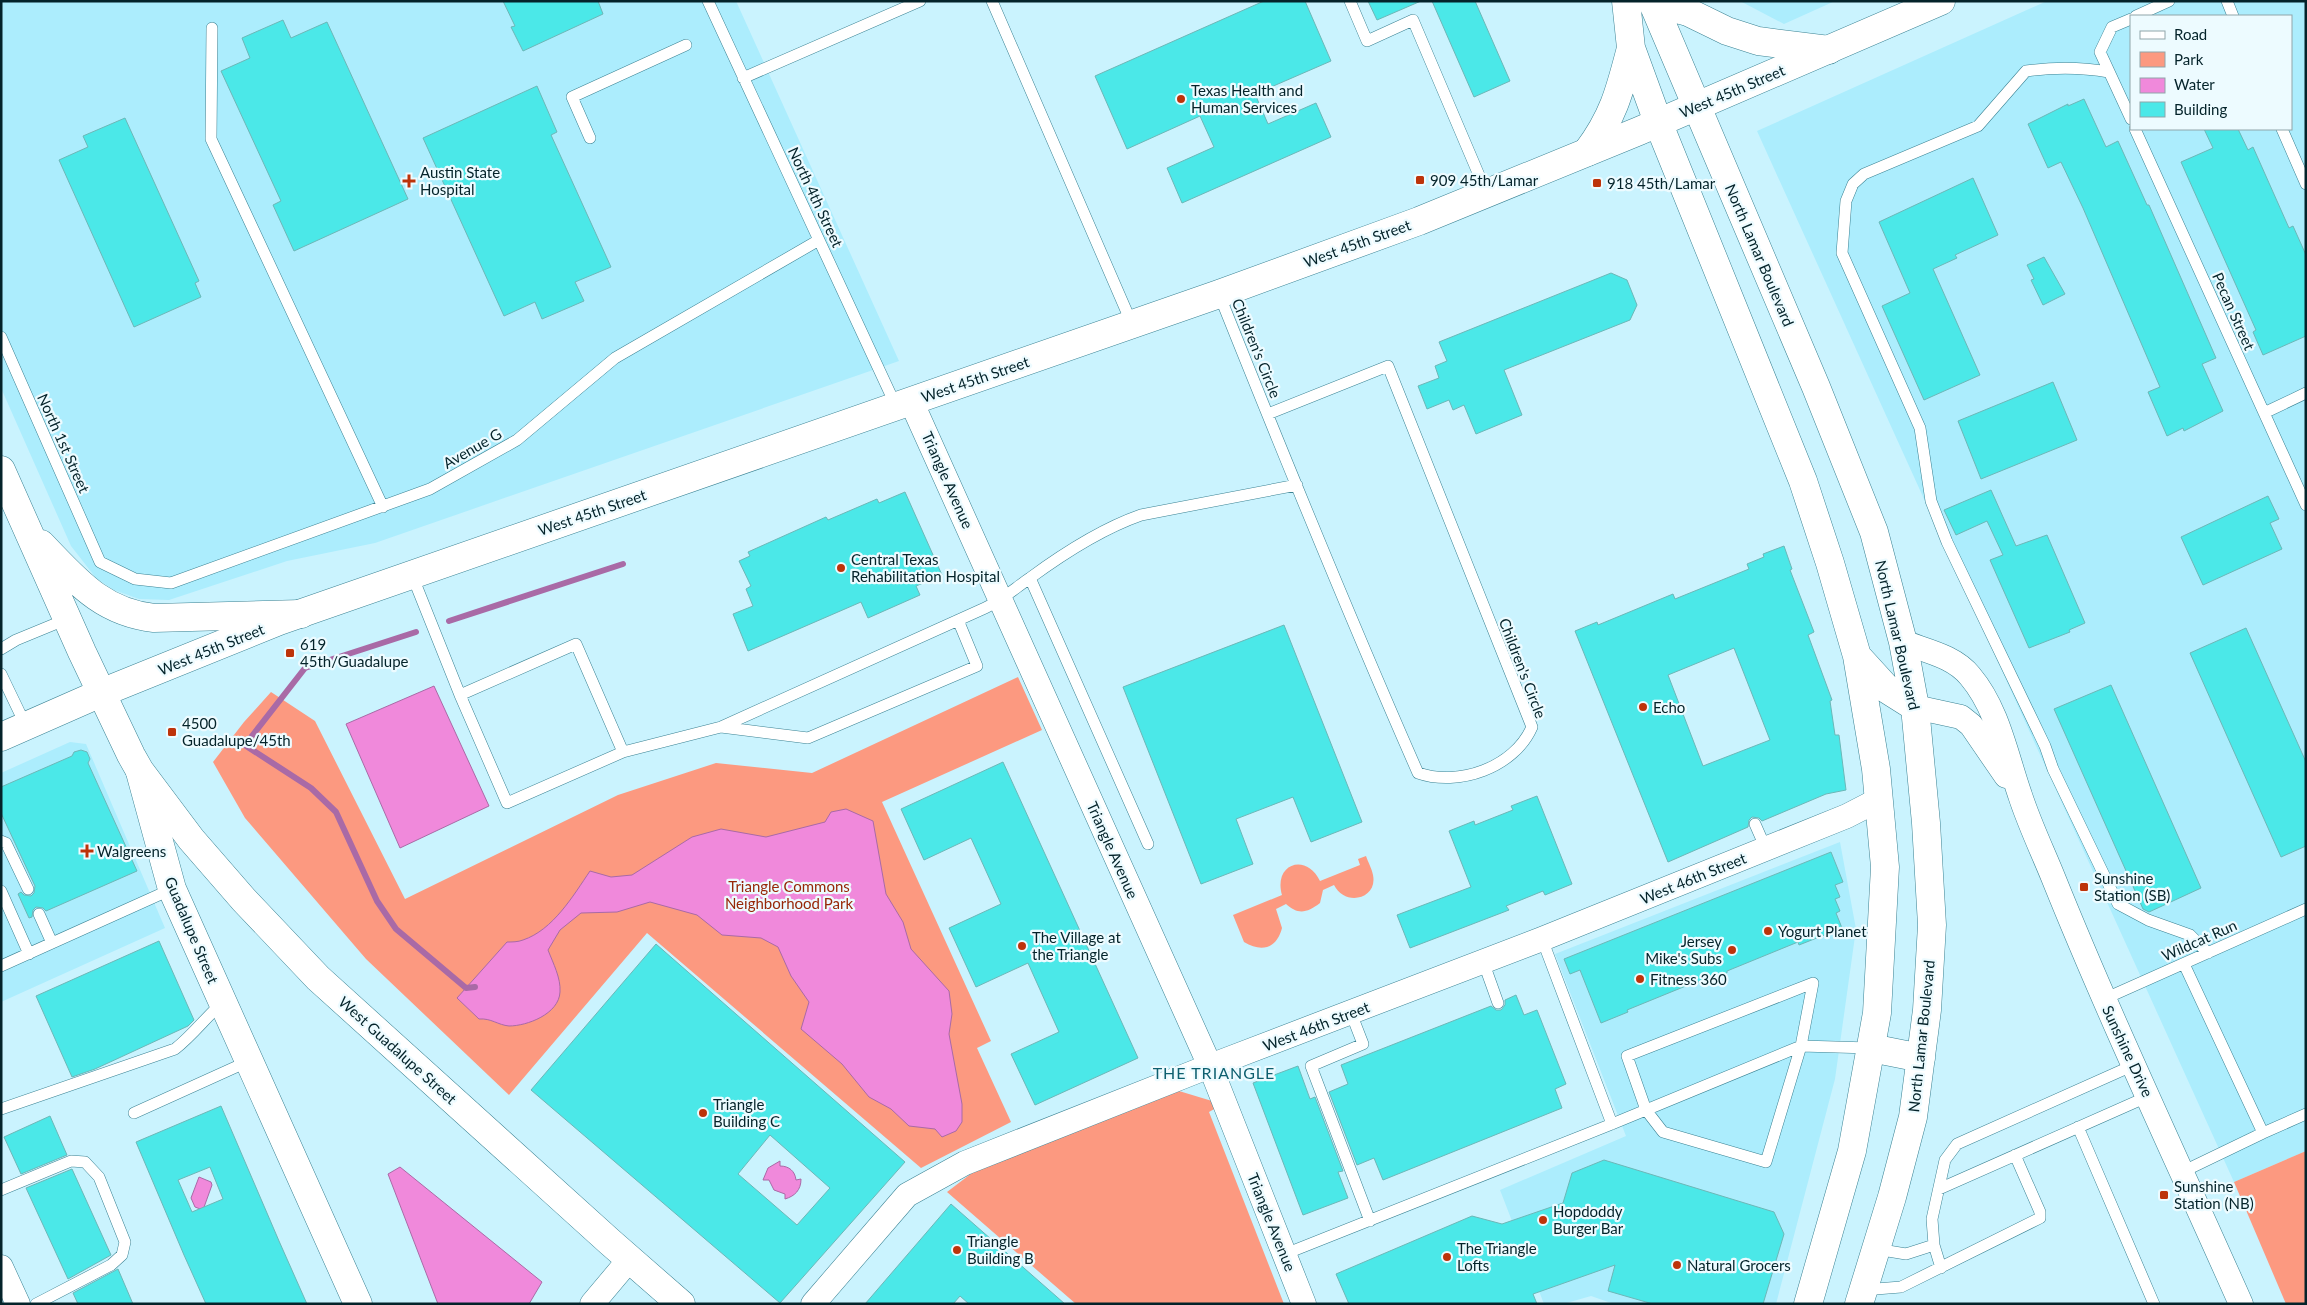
<svg xmlns="http://www.w3.org/2000/svg" width="2307" height="1305" viewBox="0 0 2307 1305" font-family="Lato,sans-serif">
	<style>
		.built { fill: #acedfd; fill-rule: evenodd }
		.green { fill: #fc9980 }
		.water { fill: #f089db; stroke: #a96aa6 }
		.lines { fill: none; stroke-linecap: round; stroke-linejoin: round }
		.stream { stroke: #a96aa6; stroke-width: 6 }
		.building { fill: #4be8e8; stroke: #6cb7b7; fill-rule: evenodd }
		.lane-casing { stroke: #3a8293; stroke-width: 12 }
		.street-casing { stroke: #3a8293; stroke-width: 25 }
		.secondary-casing { stroke: #3a8293; stroke-width: 29 }
		.primary-casing { stroke: #3a8293; stroke-width: 29 }
		.lane { stroke: #fff; stroke-width: 11 }
		.street { stroke: #fff; stroke-width: 24 }
		.secondary { stroke: #fff; stroke-width: 28 }
		.primary { stroke: #fff; stroke-width: 28 }
		.poi-dot { fill: #bd330a; stroke: #edfbff; stroke-width: 2 }
		.labels { text-anchor: middle; dominant-baseline: central; stroke-width: 4.5; stroke-linejoin: round; paint-order: stroke }
		.poi-label { font-size: 15px; fill: #04232a; stroke: #edfbff; text-anchor: start }
		.street-label { font-size: 15px; fill: #04232a; stroke: #edfbff }
		.park-label { font-size: 15px; fill: #972808; stroke: #edfbff }
		.neighbourhood-label { font-size: 16px; letter-spacing: 1px; fill: #0d5f6f; stroke: #edfbff }
	</style>
	<rect width="100%" height="100%" fill="#caf3fe"/>
	<!-- built -->
	<path class="built" d="M 1,1 L 736,1 L 899,361 L 375,543 L 287,561 L 169,600 L 139,599 L 114,590 L 96,578 L 71,546 L 1,388 Z
		M 1740,1 L 1835,1 L 1784,24 Z
		M 2047,1 L 2306,1 L 2306,1151 L 2234,1182 L 1757,131 ZM 2131,16 L 2291,16 L 2291,129 L 2131,129 Z
		M 70,742 L 86,744 L 165,928 L 1,1002 L 1,773 Z
		M 1840,842 L 1856,929 L 1835,1079 L 1776,1304 L 1614,1304 L 1591,1296 L 1563,1304 L 1544,1304 L 1500,1190 L 1626,1136 L 1555,954 Z"/>
	<!-- green -->
	<path class="green" d="M 1018,677 L 1042,730 L 882,802 L 991,1041 L 977,1048 L 1011,1122 L 921,1168 L 647,933 L 509,1095 L 366,959 L 245,818 L 213,762 L 244,722 L 271,692 L 315,721 L 405,899 L 618,795 L 716,763 L 812,773 Z
		M 1366,856 C 1368,862 1372,869 1373,875 C 1378,899 1345,907 1334,885 L 1323,890 L 1320,903 C 1307,913 1298,915 1286,904 L 1276,909 L 1282,928 C 1277,948 1262,953 1244,942 L 1233,915 L 1282,895 C 1273,864 1306,852 1320,881 L 1360,865 L 1358,859 Z
		M 1179,1091 L 1212,1101 L 1216,1108 L 1209,1112 L 1284,1304 L 1076,1304 L 947,1192 L 972,1173 Z
		M 2306,1151 L 2306,1304 L 2286,1304 L 2234,1182 Z"/>
	<!-- water -->
	<path class="water" d="M 434,686 L 489,806 L 400,848 L 346,724 Z
		M 846,809 L 873,821 L 886,894 L 903,922 L 911,949 L 949,991 L 952,1014 L 949,1034 L 962,1104 L 962,1122 L 956,1131 L 942,1137 L 935,1129 L 909,1126 L 891,1109 L 869,1097 L 842,1064 L 801,1029 L 809,1002 L 791,976 L 778,947 L 761,938 L 722,935 L 697,915 L 650,902 L 617,912 L 581,913 L 560,930 L 548,950 C 553,963 561,978 560,992 C 559,1014 527,1026 509,1026 C 498,1025 491,1018 479,1019 L 457,998 L 507,942 C 512,942 518,942 523,940 C 553,930 573,896 590,871 L 611,877 L 632,875 L 692,837 L 721,829 L 766,837 L 825,822 L 831,812 Z
		M 780,1161 L 780,1166 C 789,1166 795,1171 796,1180 L 801,1179 C 801,1190 795,1196 785,1199 L 785,1194 L 774,1190 L 769,1180 L 763,1180 L 768,1168 Z
		M 400,1167 L 542,1282 L 529,1304 L 438,1304 L 388,1174 Z
		M 199,1177 L 211,1182 L 212,1185 L 203,1210 L 195,1207 L 191,1198 Z"/>
	<g class="lines">
		<!-- stream -->
		<path class="stream" d="M 449,621 L 623,564
			M 237,740 L 311,788 L 336,812 L 377,901 L 396,929 L 466,988 L 475,987
			M 245,745 L 305,668 L 416,632"/>
	</g>
	<!-- building -->
	<path class="building" d="M 503,1 L 598,1 L 603,14 L 523,51 L 511,27 L 515,26 Z
		M 1264,1 L 1305,1 L 1331,61 L 1255,94 L 1268,124 L 1316,103 L 1331,137 L 1182,203 L 1167,168 L 1214,147 L 1200,116 L 1127,149 L 1095,76 Z
		M 1368,1 L 1421,1 L 1377,20 Z
		M 1432,1 L 1475,1 L 1510,81 L 1474,97 Z
		M 283,20 L 291,38 L 327,22 L 408,199 L 294,251 L 273,205 L 281,201 L 221,71 L 250,58 L 242,38 Z
		M 537,86 L 557,132 L 551,135 L 611,267 L 575,282 L 584,301 L 542,319 L 535,302 L 504,316 L 423,138 Z
		M 2084,99 L 2106,147 L 2118,141 L 2147,205 L 2149,205 L 2216,358 L 2202,364 L 2223,411 L 2184,431 L 2183,428 L 2167,436 L 2148,392 L 2160,387 L 2083,208 L 2061,162 L 2048,168 L 2028,124 L 2068,104 L 2068,106 Z
		M 125,118 L 199,281 L 195,283 L 201,297 L 134,327 L 59,160 L 88,147 L 83,136 Z
		M 2204,129 L 2238,129 L 2248,150 L 2253,147 L 2289,228 L 2293,226 L 2306,255 L 2306,336 L 2263,355 L 2253,332 L 2256,330 L 2181,162 L 2213,148 Z
		M 1973,178 L 1998,235 L 1955,255 L 1957,258 L 1933,269 L 1980,375 L 1924,400 L 1882,306 L 1910,293 L 1879,222 Z
		M 2044,257 L 2065,294 L 2043,305 L 2031,280 L 2034,279 L 2027,265 Z
		M 1611,273 L 1627,280 L 1637,305 L 1630,320 L 1504,370 L 1522,415 L 1476,434 L 1464,405 L 1453,410 L 1449,400 L 1427,409 L 1418,386 L 1439,378 L 1435,366 L 1447,361 L 1439,342 Z
		M 2053,382 L 2077,440 L 1981,479 L 1958,421 Z
		M 1991,490 L 2016,546 L 2047,535 L 2085,623 L 2069,630 L 2070,632 L 2029,648 L 1990,560 L 2003,555 L 1987,521 L 1956,535 L 1944,510 Z
		M 905,492 L 942,575 L 916,586 L 920,595 L 868,618 L 861,602 L 748,651 L 733,614 L 753,606 L 746,589 L 751,586 L 739,561 L 750,556 L 748,552 L 826,517 L 828,520 L 877,499 L 879,503 Z
		M 2268,496 L 2279,519 L 2270,523 L 2282,549 L 2203,585 L 2181,537 Z
		M 1784,546 L 1792,569 L 1790,570 L 1814,632 L 1808,635 L 1832,700 L 1830,701 L 1835,735 L 1839,735 L 1846,790 L 1826,794 L 1762,821 L 1759,818 L 1752,817 L 1749,820 L 1748,827 L 1668,862 L 1575,631 L 1597,622 L 1598,625 L 1673,594 L 1675,599 L 1749,569 L 1747,564 L 1764,557 L 1763,554 ZM 1734,648 L 1770,740 L 1703,766 L 1668,675 Z
		M 1284,625 L 1362,822 L 1311,842 L 1293,797 L 1236,819 L 1253,864 L 1201,884 L 1123,687 Z
		M 2246,628 L 2306,762 L 2306,846 L 2281,857 L 2190,653 Z
		M 2111,685 L 2201,888 L 2149,912 L 2143,909 L 2054,709 Z
		M 81,750 L 87,752 L 90,759 L 88,763 L 137,871 L 46,911 L 43,908 L 36,907 L 33,910 L 32,917 L 29,918 L 18,894 L 21,892 L 24,895 L 31,896 L 34,893 L 35,886 L 1,813 L 1,787 L 72,756 L 74,752 Z
		M 1003,762 L 1138,1058 L 1035,1105 L 1011,1054 L 1059,1032 L 1028,963 L 976,987 L 949,928 L 1001,904 L 971,838 L 924,860 L 901,809 Z
		M 1537,796 L 1572,884 L 1545,895 L 1543,891 L 1506,906 L 1509,910 L 1410,948 L 1397,915 L 1471,887 L 1449,831 L 1474,821 L 1475,825 L 1513,810 L 1511,806 Z
		M 1831,852 L 1843,882 L 1835,885 L 1840,897 L 1835,899 L 1840,911 L 1836,913 L 1842,928 L 1799,945 L 1798,942 L 1727,971 L 1727,973 L 1700,984 L 1698,981 L 1627,1010 L 1628,1012 L 1601,1023 L 1580,970 L 1570,974 L 1564,959 Z
		M 159,941 L 194,1020 L 188,1026 L 95,1069 L 72,1077 L 36,996 Z
		M 656,944 L 905,1162 L 780,1303 L 531,1090 ZM 770,1135 L 830,1188 L 797,1225 L 738,1174 Z
		M 1516,995 L 1524,1015 L 1537,1010 L 1566,1084 L 1555,1089 L 1562,1108 L 1383,1180 L 1374,1158 L 1357,1165 L 1329,1092 L 1348,1084 L 1341,1065 L 1491,1006 L 1496,1010 L 1501,1010 L 1505,1005 L 1505,1000 Z
		M 1298,1066 L 1310,1099 L 1315,1097 L 1343,1171 L 1338,1172 L 1348,1198 L 1303,1215 L 1253,1083 Z
		M 221,1106 L 279,1241 L 307,1304 L 206,1304 L 184,1255 L 136,1142 ZM 210,1167 L 223,1199 L 192,1212 L 178,1180 Z
		M 50,1116 L 67,1155 L 21,1174 L 4,1137 Z
		M 1604,1160 L 1774,1212 L 1784,1234 L 1763,1304 L 1653,1304 L 1608,1291 L 1615,1265 L 1533,1294 L 1537,1304 L 1349,1304 L 1336,1274 L 1472,1216 L 1502,1224 L 1563,1203 L 1572,1173 Z
		M 72,1169 L 111,1255 L 68,1279 L 26,1188 Z
		M 951,1204 L 1065,1304 L 969,1304 L 960,1296 L 953,1304 L 865,1304 Z
		M 118,1269 L 133,1304 L 78,1304 L 73,1293 Z"/>
	<g class="lines">
		<!-- lane casing -->
		<g class="lane-casing">
			<path id="lane" d="M 708,1 L 896,406
				M 992,1 L 1132,324
				M 1350,1 L 1367,41 L 1413,20 L 1487,194
				M 2227,1 L 2233,16
				M 2136,16 L 2169,1
				M 2131,19 L 2112,27 L 2100,52 L 2131,119
				M 212,28 L 211,139 L 383,507
				M 2109,72 C 2081,67 2054,67 2026,71 L 1978,126 L 1864,174 L 1853,184 L 1846,201 L 1842,253 L 1920,428 L 1931,501 L 1947,542 L 2045,746 L 2053,769 L 2118,904 L 2148,920 L 2190,935 L 2208,953
				M 743,78 L 920,1
				M 2135,129 L 2306,505
				M 2282,129 L 2306,184
				M 590,138 L 572,97 L 686,45
				M 1219,294 C 1283,454 1348,614 1418,773 C 1458,787 1514,768 1532,727 L 1388,366 L 1268,414
				M 1,337 L 100,562 L 135,579 L 171,583 L 430,489 L 517,440 L 615,358 L 819,240
				M 2264,413 L 2306,393
				M 412,575 L 460,695
				M 1030,578 L 1148,844
				M 1,649 L 16,640 L 67,619
				M 1,674 L 26,726
				M 721,727 L 808,738 L 977,666 L 958,620
				M 623,752 L 576,644 L 460,695 L 507,803 L 623,752 L 721,727 L 985,608 C 1002,600 1014,589 1030,578 C 1064,553 1101,529 1141,515 L 1297,485
				M 1755,824 L 1766,849
				M 1,841 L 6,843 L 28,889
				M 1,891 L 29,954
				M 39,914 L 52,943
				M 1542,939 L 1612,1124
				M 1483,961 L 1498,1003
				M 2184,964 L 2263,1133 L 2306,1114
				M 1,966 L 172,889
				M 1813,983 L 1801,1046 L 1766,1162 L 1663,1132 L 1646,1110 L 1627,1056 Z
				M 2104,999 L 2306,909
				M 1351,1013 L 1363,1044 L 1311,1066 L 1370,1221
				M 1,1109 L 175,1049 C 193,1035 206,1017 223,1002
				M 134,1113 L 249,1061
				M 2078,1127 L 2154,1304
				M 2182,1172 L 2263,1133
				M 1939,1189 L 2149,1096
				M 1,1190 L 71,1161 L 85,1162 L 99,1177 L 125,1242 L 122,1255 L 111,1265 L 36,1304
				M 1876,1249 L 1906,1254 L 1934,1245
				M 1285,1254 L 1612,1124 L 1801,1046 L 1870,1048
				M 1941,1268 L 1934,1245 L 1932,1219 L 1945,1160 L 1957,1144 L 2134,1065
				M 1863,1290 L 1901,1287 L 2040,1218 L 2040,1212 L 2015,1155"/>
		</g>
		<!-- street casing -->
		<g class="street-casing">
			<path id="street" d="M 911,401 L 1210,1066 L 1304,1304
				M 1903,642 C 1926,651 1954,656 1970,676 C 1998,709 2006,755 2020,795 C 2029,823 2042,850 2053,877 C 2111,1021 2178,1162 2241,1304
				M 1915,707 L 1961,717 L 1971,725 L 2006,776
				M 1,1267 L 18,1304
				M 592,1304 L 629,1260
				M 813,1304 L 907,1195 L 965,1163 L 1210,1066 L 1542,939 L 1847,816 L 1878,800"/>
		</g>
		<!-- secondary casing -->
		<g class="secondary-casing">
			<path id="secondary" d="M 1,737 L 101,693 L 279,621 L 1219,294 L 1419,221 L 1639,131 L 1941,1
				M 140,772 L 172,889 L 358,1304"/>
		</g>
		<!-- primary casing -->
		<g class="primary-casing">
			<path id="primary" d="M 1626,1 L 1631,48 L 1658,122 L 1803,481 L 1830,563 L 1857,656 L 1876,769 L 1885,867 L 1877,1013 L 1852,1151 L 1808,1304
				M 1652,1 L 1816,387 L 1874,532 L 1903,642 L 1915,707 L 1926,823 L 1932,925 L 1927,1010 L 1913,1117 L 1892,1197 L 1859,1304
				M 1654,3 L 1688,12 L 1727,31 L 1758,41 L 1829,50
				M 1587,152 C 1614,116 1620,90 1631,48
				M 1,470 L 82,652 L 131,755 L 140,771 L 191,839 L 244,900 L 318,978 L 610,1242 L 681,1304
				M 41,544 C 76,580 101,612 154,618 L 301,614
				M 1857,656 L 1888,690 L 1915,707
				M 1871,1048 L 1921,1058"/>
		</g>
		<!-- lane -->
		<use href="#lane" class="lane"/>
		<!-- street -->
		<use href="#street" class="street"/>
		<!-- secondary -->
		<use href="#secondary" class="secondary"/>
		<!-- primary -->
		<use href="#primary" class="primary"/>
	</g>
	<!-- markers -->
	<g class="poi-dot">
		<circle cx="1181" cy="99" r="5"/>
		<rect x="1415" y="175" width="10" height="10" rx="2.5"/>
		<path d="M406.5 173.5h5v5h5v5h-5v5h-5v-5h-5v-5h5z"/>
		<rect x="1592" y="178" width="10" height="10" rx="2.5"/>
		<circle cx="841" cy="568" r="5"/>
		<rect x="285" y="648" width="10" height="10" rx="2.5"/>
		<circle cx="1643" cy="707" r="5"/>
		<rect x="167" y="727" width="10" height="10" rx="2.5"/>
		<path d="M84.5 843.5h5v5h5v5h-5v5h-5v-5h-5v-5h5z"/>
		<rect x="2079" y="882" width="10" height="10" rx="2.5"/>
		<circle cx="1768" cy="931" r="5"/>
		<circle cx="1022" cy="946" r="5"/>
		<circle cx="1732" cy="950" r="5"/>
		<circle cx="1640" cy="979" r="5"/>
		<circle cx="703" cy="1113" r="5"/>
		<rect x="2159" y="1190" width="10" height="10" rx="2.5"/>
		<circle cx="1543" cy="1220" r="5"/>
		<circle cx="957" cy="1250" r="5"/>
		<circle cx="1447" cy="1257" r="5"/>
		<circle cx="1677" cy="1265" r="5"/>
	</g>
	<g class="labels">
		<!-- poi labels -->
		<g class="poi-label">
			<text x="1191" y="90">Texas Health and<tspan x="1191" dy="17">Human Services</tspan></text>
			<text x="420" y="172">Austin State<tspan x="420" dy="17">Hospital</tspan></text>
			<text x="1430" y="180">909 45th/Lamar</text>
			<text x="1607" y="183">918 45th/Lamar</text>
			<text x="851" y="559">Central Texas<tspan x="851" dy="17">Rehabilitation Hospital</tspan></text>
			<text x="300" y="644">619<tspan x="300" dy="17">45th/Guadalupe</tspan></text>
			<text x="1653" y="707">Echo</text>
			<text x="182" y="723">4500<tspan x="182" dy="17">Guadalupe/45th</tspan></text>
			<text x="97" y="851">Walgreens</text>
			<text x="2094" y="878">Sunshine<tspan x="2094" dy="17">Station (SB)</tspan></text>
			<text x="1778" y="931">Yogurt Planet</text>
			<text x="1032" y="937">The Village at<tspan x="1032" dy="17">the Triangle</tspan></text>
			<text x="1722" y="941" text-anchor="end">Jersey<tspan x="1722" dy="17">Mike's Subs</tspan></text>
			<text x="1650" y="979">Fitness 360</text>
			<text x="713" y="1104">Triangle<tspan x="713" dy="17">Building C</tspan></text>
			<text x="2174" y="1186">Sunshine<tspan x="2174" dy="17">Station (NB)</tspan></text>
			<text x="1553" y="1211">Hopdoddy<tspan x="1553" dy="17">Burger Bar</tspan></text>
			<text x="967" y="1241">Triangle<tspan x="967" dy="17">Building B</tspan></text>
			<text x="1457" y="1248">The Triangle<tspan x="1457" dy="17">Lofts</tspan></text>
			<text x="1687" y="1265">Natural Grocers</text>
		</g>
		<!-- street labels -->
		<g class="street-label">
			<text transform="translate(1732 91) rotate(-23)">West 45th Street</text>
			<text transform="translate(816 197) rotate(65)">North 4th Street</text>
			<text transform="translate(1357 243) rotate(-20)">West 45th Street</text>
			<text transform="translate(1760 255) rotate(67)">North Lamar Boulevard</text>
			<text transform="translate(2234 311) rotate(66)">Pecan Street</text>
			<text transform="translate(1257 348) rotate(68)">Children's Circle</text>
			<text transform="translate(975 379) rotate(-19)">West 45th Street</text>
			<text transform="translate(64 443) rotate(66)">North 1st Street</text>
			<text transform="translate(472 448) rotate(-30)">Avenue G</text>
			<text transform="translate(948 480) rotate(66)">Triangle Avenue</text>
			<text transform="translate(592 512) rotate(-19)">West 45th Street</text>
			<text transform="translate(1898 635) rotate(77)">North Lamar Boulevard</text>
			<text transform="translate(211 649) rotate(-22)">West 45th Street</text>
			<text transform="translate(1523 668) rotate(69)">Children's Circle</text>
			<text transform="translate(1113 850) rotate(66)">Triangle Avenue</text>
			<text transform="translate(1693 878) rotate(-22)">West 46th Street</text>
			<text transform="translate(192 930) rotate(67)">Guadalupe Street</text>
			<text transform="translate(2199 940) rotate(-24)">Wildcat Run</text>
			<text transform="translate(1316 1026) rotate(-21)">West 46th Street</text>
			<text transform="translate(1921 1036) rotate(-84)">North Lamar Boulevard</text>
			<text transform="translate(398 1050) rotate(42)">West Guadalupe Street</text>
			<text transform="translate(2128 1051) rotate(65)">Sunshine Drive</text>
			<text transform="translate(1272 1222) rotate(68)">Triangle Avenue</text>
		</g>
		<!-- park labels -->
		<g class="park-label">
			<text x="789" y="886">Triangle Commons<tspan x="789" dy="17">Neighborhood Park</tspan></text>
		</g>
		<!-- neighbourhood labels -->
		<g class="neighbourhood-label">
			<text x="1214" y="1072">THE TRIANGLE</text>
		</g>
	</g>
	<!-- border -->
	<rect width="2307" height="1305" fill="none" stroke="#04232a" stroke-width="5"/>
	<!-- legend -->
	<rect x="2130" y="15" width="162" height="115" fill="#edfbff" stroke="#90a5aa"/>
	<rect x="2140" y="31" width="25" height="8" fill="#ffffff" stroke="#90a5aa"/>
	<text x="2174" y="40" font-size="15" fill="#04232a">Road</text>
	<rect x="2140" y="52" width="25" height="15" fill="#fc9980" stroke="#90a5aa"/>
	<text x="2174" y="65" font-size="15" fill="#04232a">Park</text>
	<rect x="2140" y="78" width="25" height="15" fill="#f089db" stroke="#90a5aa"/>
	<text x="2174" y="90" font-size="15" fill="#04232a">Water</text>
	<rect x="2140" y="102" width="25" height="15" fill="#4be8e8" stroke="#90a5aa"/>
	<text x="2174" y="115" font-size="15" fill="#04232a">Building</text>
</svg>
